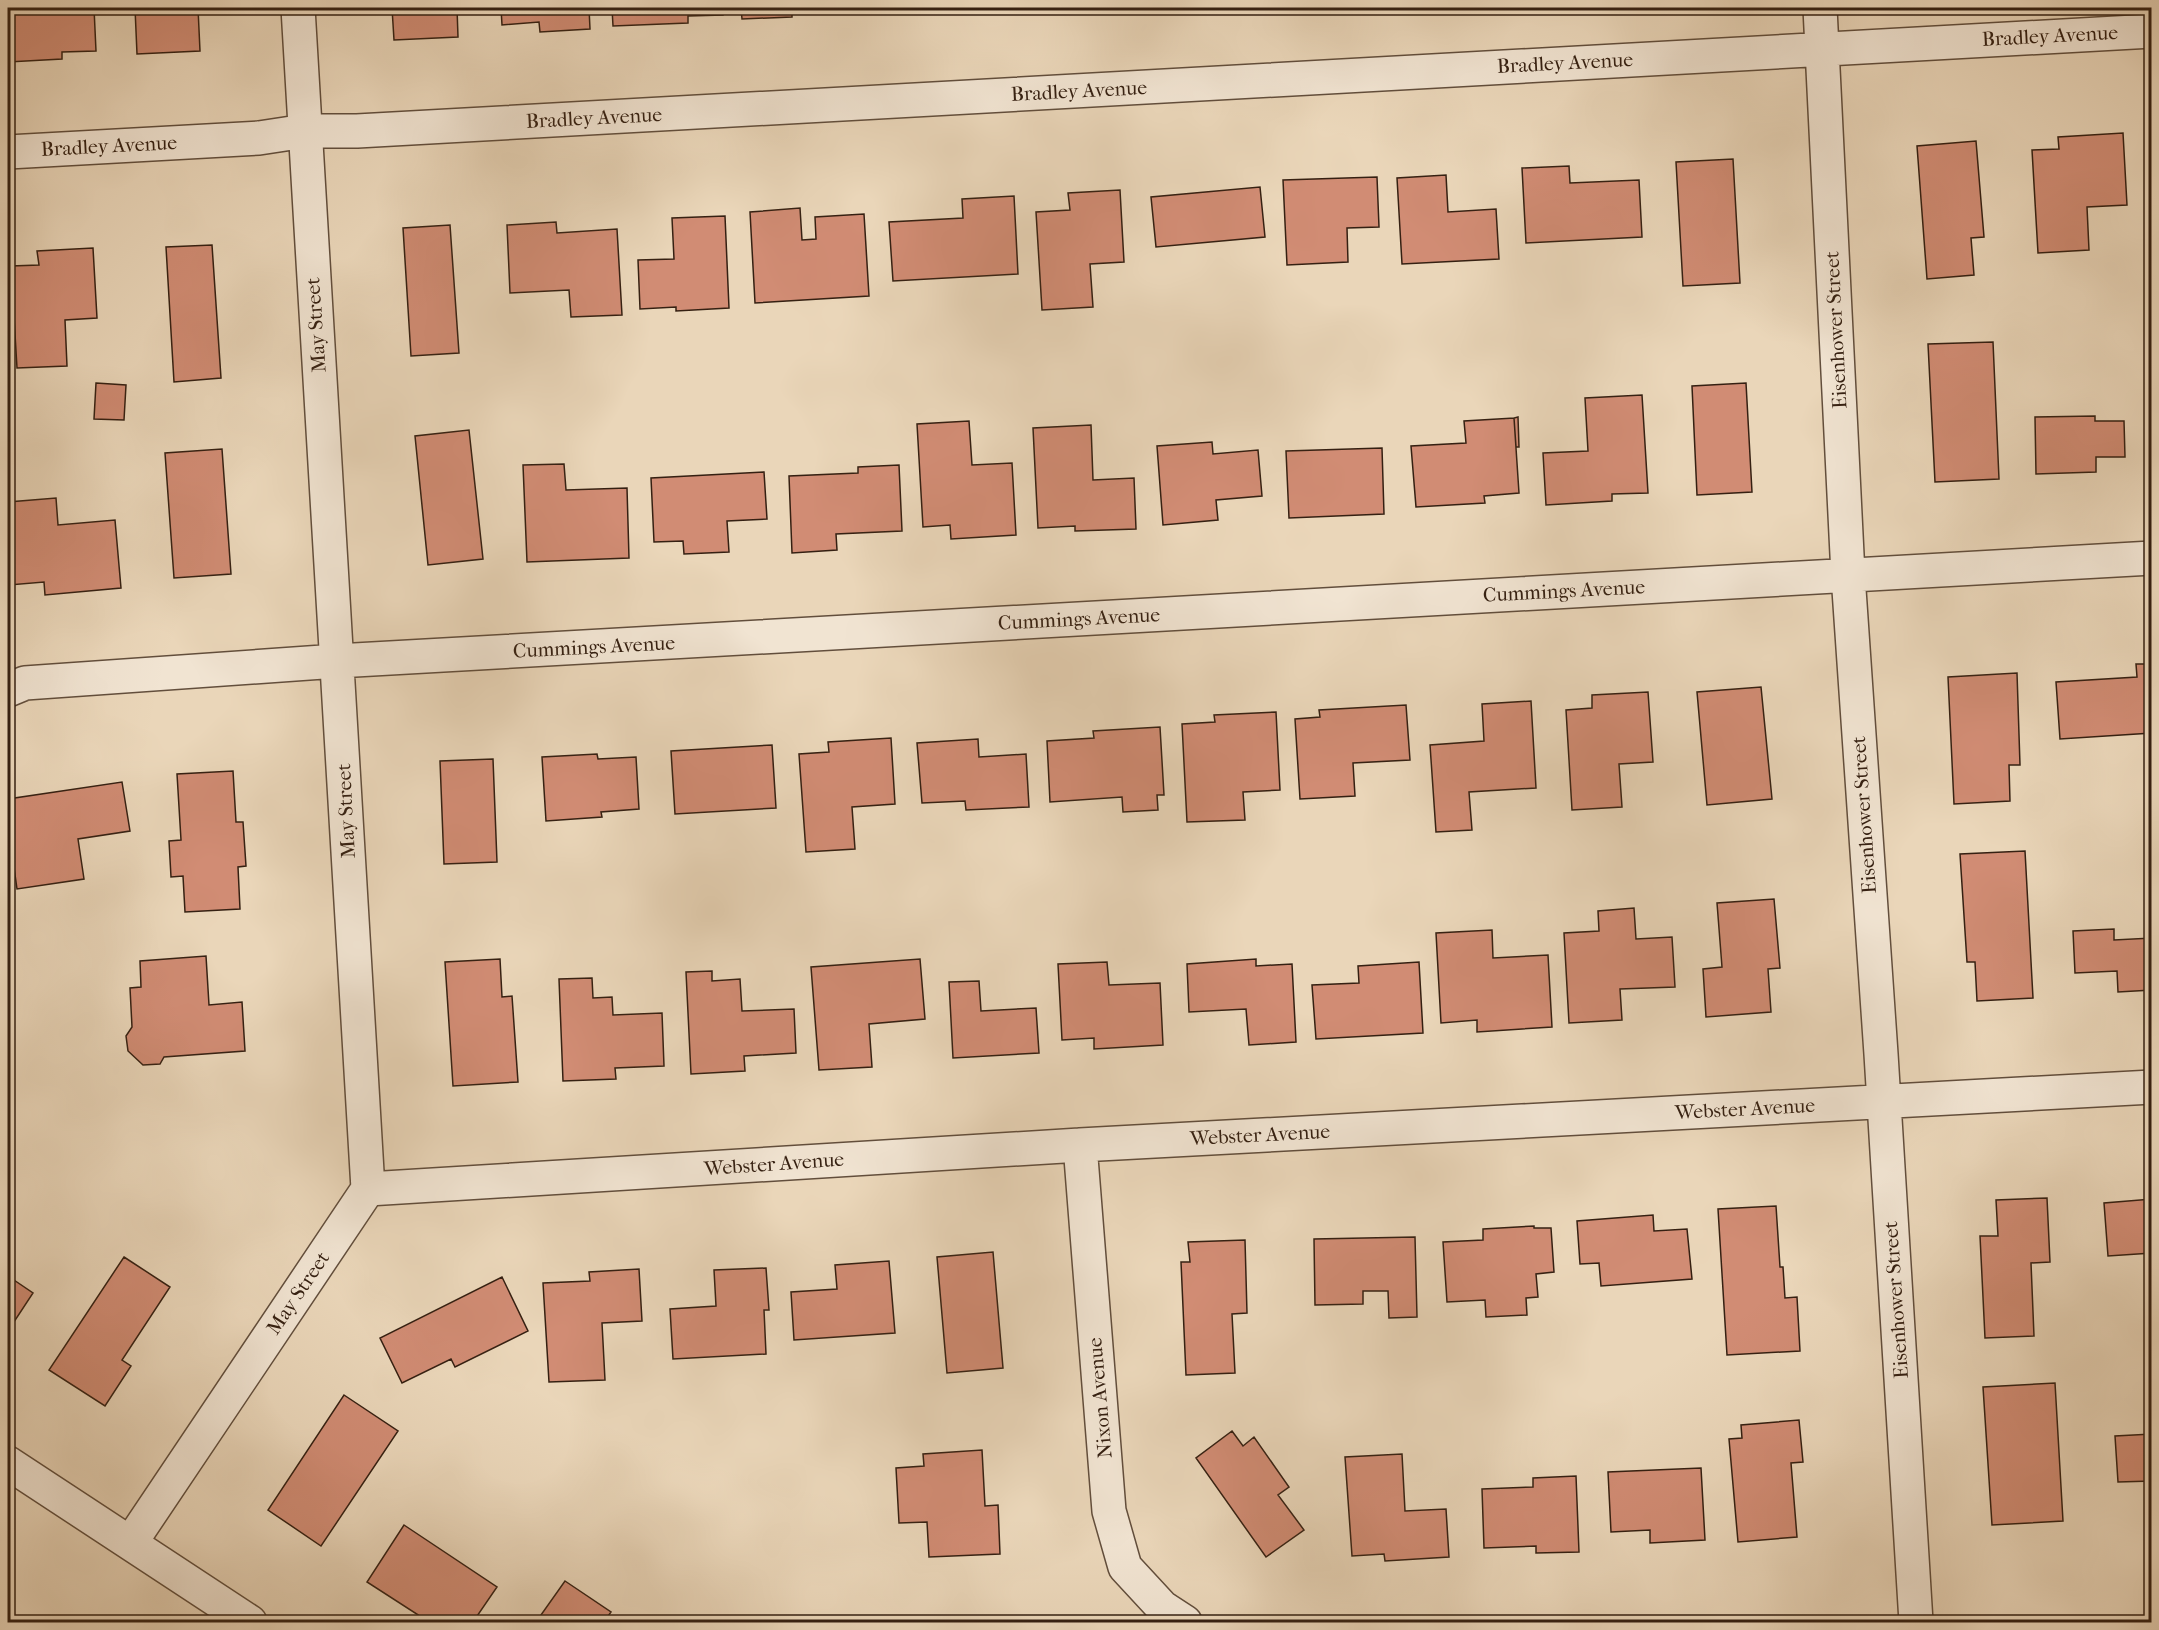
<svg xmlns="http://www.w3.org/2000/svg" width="2159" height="1630" viewBox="0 0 2159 1630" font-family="'IM FELL French Canon',serif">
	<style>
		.building { fill: #d18c74; stroke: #352012; stroke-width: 1.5 }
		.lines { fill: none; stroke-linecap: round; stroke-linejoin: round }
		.minor-casing { stroke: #624e3c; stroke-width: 36 }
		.minor { stroke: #f1e4d2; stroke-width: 33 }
		.labels { text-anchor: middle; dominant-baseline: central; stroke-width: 6; stroke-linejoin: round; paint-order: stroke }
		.street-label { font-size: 20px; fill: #352012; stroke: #f1e4d2 }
	</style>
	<rect width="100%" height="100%" fill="#ead6b9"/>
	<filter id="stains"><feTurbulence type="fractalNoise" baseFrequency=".00333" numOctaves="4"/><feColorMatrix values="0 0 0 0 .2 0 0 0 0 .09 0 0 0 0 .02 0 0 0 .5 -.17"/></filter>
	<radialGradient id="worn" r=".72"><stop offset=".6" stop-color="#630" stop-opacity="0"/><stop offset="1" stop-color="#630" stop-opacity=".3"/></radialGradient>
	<!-- building -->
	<path class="building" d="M 37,8 L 94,8 L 96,51 L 62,52 L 62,59 L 8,62 L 8,10 Z
		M 135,8 L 198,8 L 200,51 L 137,54 Z
		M 392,8 L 457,8 L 458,37 L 394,40 Z
		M 501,8 L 589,8 L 590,29 L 540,32 L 539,22 L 502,25 Z
		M 612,8 L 723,8 L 723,15 L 688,16 L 688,23 L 613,26 Z
		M 741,8 L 792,8 L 792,17 L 742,19 Z
		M 2123,133 L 2127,205 L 2087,207 L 2089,250 L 2038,253 L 2032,150 L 2059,149 L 2058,137 Z
		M 1976,141 L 1984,237 L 1971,238 L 1974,275 L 1927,279 L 1917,146 Z
		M 1733,159 L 1740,283 L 1683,286 L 1676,162 Z
		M 1569,166 L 1570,183 L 1639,180 L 1642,237 L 1526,243 L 1522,168 Z
		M 1446,175 L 1448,212 L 1496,209 L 1499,259 L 1402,264 L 1397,178 Z
		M 1377,177 L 1379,227 L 1347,228 L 1348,262 L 1287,265 L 1283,180 Z
		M 1260,187 L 1265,237 L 1156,247 L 1151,197 Z
		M 1120,190 L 1124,262 L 1090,264 L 1093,307 L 1042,310 L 1036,212 L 1070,210 L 1068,193 Z
		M 1014,196 L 1018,274 L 893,281 L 889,222 L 963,218 L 962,199 Z
		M 800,208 L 802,240 L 816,239 L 815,217 L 864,214 L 869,296 L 755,303 L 750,212 Z
		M 725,216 L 729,308 L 676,311 L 676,307 L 640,309 L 638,260 L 674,259 L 672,218 Z
		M 556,222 L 557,233 L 617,229 L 622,315 L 571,317 L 569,290 L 510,293 L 507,225 Z
		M 450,225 L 459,353 L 411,356 L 403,228 Z
		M 212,245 L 221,378 L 174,382 L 166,247 Z
		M 93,248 L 97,318 L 65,320 L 67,366 L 17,368 L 11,266 L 39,265 L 37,251 Z
		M 1993,342 L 1999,479 L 1935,482 L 1928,344 Z
		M 96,383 L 126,385 L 124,420 L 94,419 Z
		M 1746,383 L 1752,492 L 1697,495 L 1692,386 Z
		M 1642,395 L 1648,493 L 1612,494 L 1612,501 L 1546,505 L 1543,453 L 1588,451 L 1585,398 Z
		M 2095,416 L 2095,421 L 2124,421 L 2125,457 L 2096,457 L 2096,472 L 2036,474 L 2035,417 Z
		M 1518,417 L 1519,447 L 1516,447 L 1514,418 Z
		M 1514,418 L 1519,493 L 1484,496 L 1485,503 L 1416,507 L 1411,446 L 1466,443 L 1464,421 Z
		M 969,421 L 972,465 L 1012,463 L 1016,535 L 951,539 L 950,525 L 923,527 L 917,424 Z
		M 1091,425 L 1093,480 L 1134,478 L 1136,529 L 1075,531 L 1075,526 L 1038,528 L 1033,428 Z
		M 469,430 L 483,559 L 428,565 L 415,436 Z
		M 1212,442 L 1213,454 L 1258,450 L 1262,496 L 1216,500 L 1218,520 L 1163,525 L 1157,446 Z
		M 1382,448 L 1384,514 L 1289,518 L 1286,451 Z
		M 222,449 L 231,574 L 174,578 L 165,453 Z
		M 564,464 L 566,490 L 627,488 L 629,558 L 527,562 L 523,465 Z
		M 899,465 L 902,531 L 836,534 L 837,550 L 792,553 L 789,476 L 858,473 L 858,467 Z
		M 764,472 L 767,519 L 727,521 L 729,552 L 684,554 L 683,541 L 654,542 L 651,478 Z
		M 56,498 L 58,525 L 115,520 L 121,588 L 45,595 L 44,582 L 9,585 L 8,502 Z
		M 2136,664 L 2152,664 L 2152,733 L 2060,739 L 2056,682 L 2137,677 Z
		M 2017,673 L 2020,765 L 2009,765 L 2010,801 L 1954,804 L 1948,677 Z
		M 1761,687 L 1772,799 L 1707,805 L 1697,692 Z
		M 1648,692 L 1653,762 L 1619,764 L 1622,807 L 1572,810 L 1566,710 L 1592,708 L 1592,695 Z
		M 1531,701 L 1536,788 L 1469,792 L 1472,830 L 1436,832 L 1430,745 L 1484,741 L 1482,704 Z
		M 1406,705 L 1410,760 L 1353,763 L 1355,796 L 1300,799 L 1295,719 L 1320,717 L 1319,710 Z
		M 1276,712 L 1280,790 L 1243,792 L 1245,820 L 1187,822 L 1182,724 L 1215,722 L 1214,715 Z
		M 1160,727 L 1164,795 L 1157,795 L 1158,810 L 1123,812 L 1122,797 L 1050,802 L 1047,741 L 1094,738 L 1093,731 Z
		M 891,738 L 895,804 L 852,807 L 855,849 L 806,852 L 799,754 L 829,752 L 828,742 Z
		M 978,739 L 979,757 L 1026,754 L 1029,807 L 966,810 L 965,801 L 922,803 L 917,743 Z
		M 772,745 L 776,808 L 675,814 L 671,751 Z
		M 597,754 L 598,759 L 636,757 L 639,809 L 601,812 L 602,817 L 546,821 L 542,757 Z
		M 493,759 L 497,862 L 444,864 L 440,761 Z
		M 233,771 L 236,822 L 243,822 L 246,866 L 238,867 L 240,909 L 185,912 L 183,876 L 171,877 L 169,841 L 181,840 L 177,774 Z
		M 122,782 L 130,831 L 78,839 L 84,879 L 17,889 L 8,824 L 8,799 Z
		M 2025,851 L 2033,998 L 1977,1001 L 1975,962 L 1967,962 L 1960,854 Z
		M 1774,899 L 1780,968 L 1768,969 L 1771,1012 L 1706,1017 L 1703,969 L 1722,967 L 1717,903 Z
		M 1634,908 L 1636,939 L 1672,937 L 1675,987 L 1620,989 L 1622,1020 L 1569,1023 L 1564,933 L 1599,931 L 1598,911 Z
		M 2114,929 L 2114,940 L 2152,938 L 2152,990 L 2118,992 L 2117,971 L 2075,973 L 2073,931 Z
		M 1492,930 L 1493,958 L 1548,955 L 1552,1027 L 1477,1032 L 1477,1020 L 1441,1023 L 1436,933 Z
		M 206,956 L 209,1005 L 242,1002 L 245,1051 L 164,1057 L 160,1064 L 143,1065 L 128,1051 L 126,1036 L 132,1027 L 130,988 L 141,987 L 140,961 Z
		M 500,959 L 502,997 L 512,996 L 518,1082 L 453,1086 L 445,962 Z
		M 920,959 L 925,1019 L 869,1024 L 872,1067 L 819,1070 L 811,967 Z
		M 1256,959 L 1256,966 L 1292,964 L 1296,1042 L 1249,1045 L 1246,1009 L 1189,1012 L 1187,964 Z
		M 1107,962 L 1109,985 L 1160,983 L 1163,1045 L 1094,1049 L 1094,1038 L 1062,1040 L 1058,964 Z
		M 1419,962 L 1423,1033 L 1316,1039 L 1312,985 L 1359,983 L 1358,966 Z
		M 712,971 L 712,981 L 740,979 L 742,1011 L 794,1009 L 796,1053 L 744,1056 L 745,1071 L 691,1074 L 686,972 Z
		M 592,978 L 593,998 L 612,997 L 613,1015 L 662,1013 L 664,1066 L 615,1068 L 616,1079 L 563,1081 L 559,979 Z
		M 979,981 L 981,1011 L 1036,1008 L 1039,1053 L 953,1058 L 949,982 Z
		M 2047,1198 L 2050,1262 L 2031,1263 L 2034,1336 L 1985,1338 L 1980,1236 L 1998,1236 L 1996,1200 Z
		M 2152,1199 L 2152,1253 L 2108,1256 L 2104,1203 Z
		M 1776,1206 L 1780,1267 L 1783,1267 L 1785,1298 L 1797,1297 L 1800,1351 L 1727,1355 L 1718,1209 Z
		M 1653,1215 L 1654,1231 L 1687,1229 L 1692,1279 L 1601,1286 L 1599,1263 L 1580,1264 L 1577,1221 Z
		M 1534,1226 L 1534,1228 L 1551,1228 L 1554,1272 L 1536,1274 L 1538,1297 L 1526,1298 L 1527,1315 L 1486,1317 L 1485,1300 L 1447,1302 L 1443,1242 L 1483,1240 L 1483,1229 Z
		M 1415,1237 L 1417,1317 L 1389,1318 L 1388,1291 L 1363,1291 L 1363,1304 L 1315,1305 L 1314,1239 Z
		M 1245,1240 L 1247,1313 L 1232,1314 L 1235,1373 L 1186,1375 L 1181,1262 L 1190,1262 L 1188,1242 Z
		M 993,1252 L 1003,1368 L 947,1373 L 937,1257 Z
		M 124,1257 L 170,1287 L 122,1360 L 131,1366 L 105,1406 L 49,1370 Z
		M 889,1261 L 895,1333 L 794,1340 L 791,1292 L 837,1289 L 835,1265 Z
		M 766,1268 L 769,1310 L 764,1310 L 766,1354 L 673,1359 L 670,1309 L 716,1306 L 714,1270 Z
		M 639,1269 L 642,1321 L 602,1323 L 605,1380 L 549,1382 L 543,1283 L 590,1281 L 589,1272 Z
		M 8,1276 L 33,1293 L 8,1331 Z
		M 502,1277 L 528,1331 L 455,1367 L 451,1359 L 402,1383 L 380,1338 Z
		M 2055,1383 L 2063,1521 L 1992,1525 L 1983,1387 Z
		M 344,1395 L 398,1431 L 321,1546 L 268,1510 Z
		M 1799,1420 L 1803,1462 L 1791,1463 L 1797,1537 L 1738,1542 L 1729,1439 L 1742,1438 L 1741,1425 Z
		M 1232,1431 L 1243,1446 L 1254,1437 L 1289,1487 L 1278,1495 L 1304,1530 L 1266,1557 L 1196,1458 Z
		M 2152,1434 L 2152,1481 L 2118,1482 L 2115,1436 Z
		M 982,1450 L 985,1506 L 998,1505 L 1000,1554 L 929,1557 L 927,1522 L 899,1523 L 896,1468 L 924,1466 L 923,1454 Z
		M 1402,1454 L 1405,1511 L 1446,1509 L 1449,1557 L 1385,1561 L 1384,1554 L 1352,1556 L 1345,1457 Z
		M 1701,1468 L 1705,1540 L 1650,1543 L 1650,1530 L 1611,1532 L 1608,1472 Z
		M 1576,1476 L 1579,1552 L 1536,1553 L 1536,1546 L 1484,1548 L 1482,1489 L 1533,1487 L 1533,1478 Z
		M 404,1525 L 497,1587 L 473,1622 L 429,1622 L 367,1582 Z
		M 565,1581 L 611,1612 L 604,1622 L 536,1622 Z"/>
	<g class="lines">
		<!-- minor casing -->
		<g class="minor-casing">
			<path id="minor" d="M 1820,8 L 1848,575 L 1881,1054 L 1916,1622
				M 8,152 L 259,138 L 305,131 L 357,131 L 2152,31
				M 8,690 L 25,683 L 337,661 L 2152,558
				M 1080,1145 L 1109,1511 L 1125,1567 L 1162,1607 L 1185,1622
				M 368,1189 L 1080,1145 L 2152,1087
				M 8,1463 L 250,1622
				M 131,1542 L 368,1189 L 298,8"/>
		</g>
		<!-- minor -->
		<use href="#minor" class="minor"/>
	</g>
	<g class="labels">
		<!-- street labels -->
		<g class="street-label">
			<text transform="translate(2050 36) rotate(-3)">Bradley Avenue</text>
			<text transform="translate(1565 63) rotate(-3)">Bradley Avenue</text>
			<text transform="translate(1079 91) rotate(-3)">Bradley Avenue</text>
			<text transform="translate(594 118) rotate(-3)">Bradley Avenue</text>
			<text transform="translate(109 146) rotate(-3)">Bradley Avenue</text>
			<text transform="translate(316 325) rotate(-94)">May Street</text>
			<text transform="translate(1836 330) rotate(-93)">Eisenhower Street</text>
			<text transform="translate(1564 591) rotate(-3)">Cummings Avenue</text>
			<text transform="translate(1079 619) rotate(-3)">Cummings Avenue</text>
			<text transform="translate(594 647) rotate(-3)">Cummings Avenue</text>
			<text transform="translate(346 811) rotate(-93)">May Street</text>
			<text transform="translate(1864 815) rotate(-94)">Eisenhower Street</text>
			<text transform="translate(1745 1109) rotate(-3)">Webster Avenue</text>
			<text transform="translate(1260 1135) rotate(-3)">Webster Avenue</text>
			<text transform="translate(774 1164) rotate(-4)">Webster Avenue</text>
			<text transform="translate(298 1293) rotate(-56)">May Street</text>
			<text transform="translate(1896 1300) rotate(-94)">Eisenhower Street</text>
			<text transform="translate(1100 1398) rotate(-95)">Nixon Avenue</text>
		</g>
	</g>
	<!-- margin -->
	<rect width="2159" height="1630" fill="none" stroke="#ead6b9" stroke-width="30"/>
	<rect x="9" y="9" width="2141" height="1612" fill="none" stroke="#352012" stroke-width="3"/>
	<rect x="15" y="15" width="2129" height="1600" fill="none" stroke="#352012" stroke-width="1.5"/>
	<rect width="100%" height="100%" filter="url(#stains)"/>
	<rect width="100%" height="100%" fill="url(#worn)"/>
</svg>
